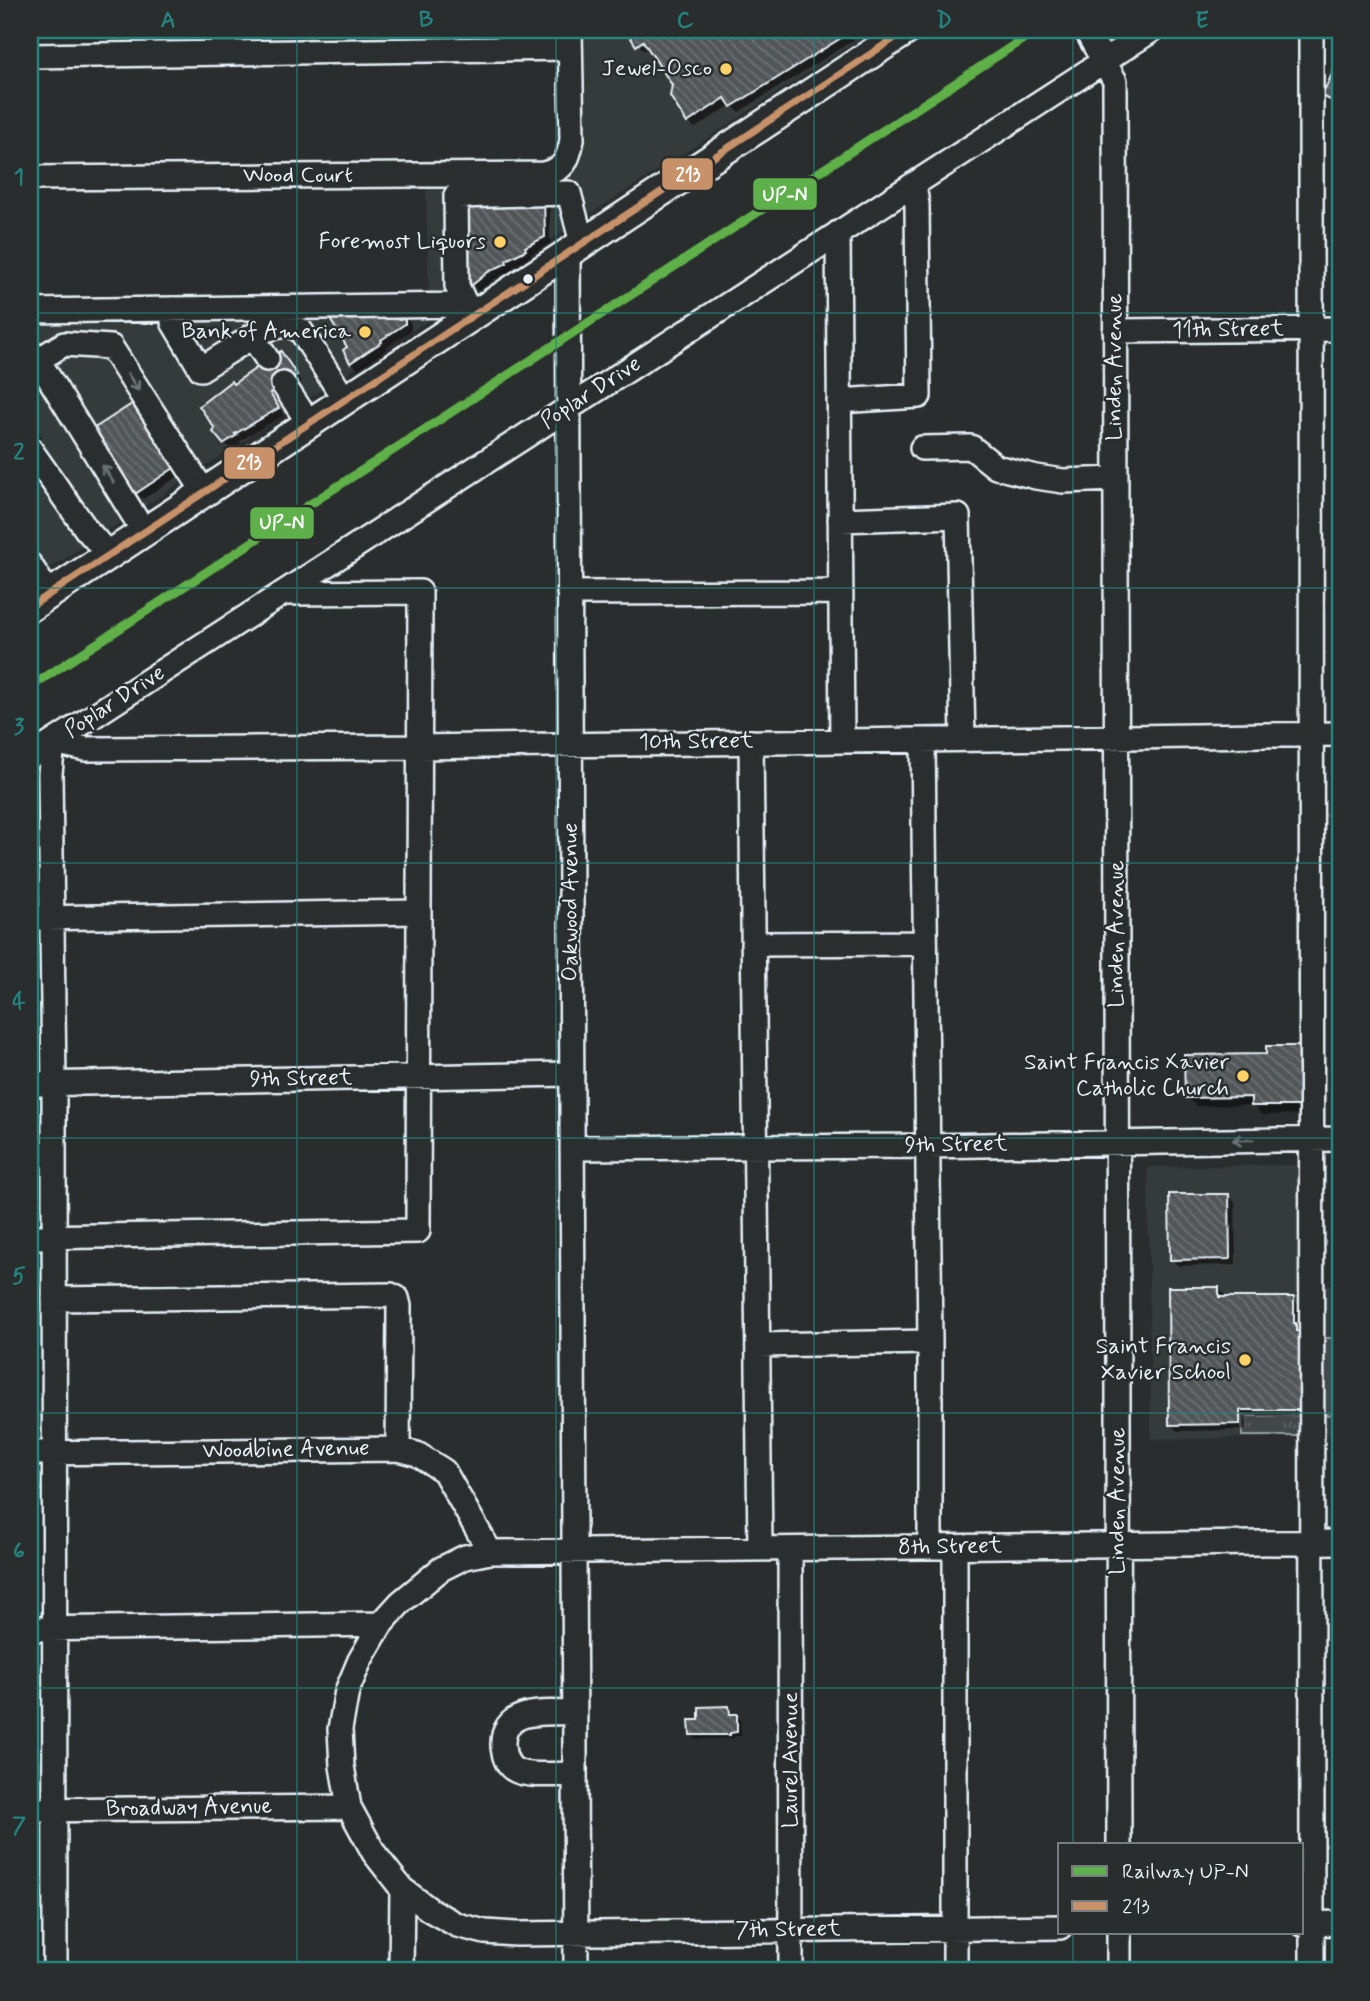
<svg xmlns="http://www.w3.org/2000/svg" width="1370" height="2001" viewBox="0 0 1370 2001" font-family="Mynerve,sans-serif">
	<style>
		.built { fill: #363a3b }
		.grass { fill: url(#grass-tufts); stroke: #959ca0; stroke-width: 2 }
		.garden { fill: #424648; stroke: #959ca0; stroke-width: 2 }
		.shadow { fill: #0007 }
		.building { fill: url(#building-back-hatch); stroke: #e8f1f8; stroke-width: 2 }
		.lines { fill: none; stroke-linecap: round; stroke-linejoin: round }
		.minor-casing { stroke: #e8f1f8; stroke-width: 28 }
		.major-casing { stroke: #e8f1f8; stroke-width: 33 }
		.minor { stroke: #2a2d2e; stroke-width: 23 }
		.major { stroke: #2a2d2e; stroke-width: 28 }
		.bus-1-casing { stroke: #2a2d2e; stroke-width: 12 }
		.bus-1 { stroke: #c7916a; stroke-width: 7 }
		.rail-1-casing { stroke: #2a2d2e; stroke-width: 14 }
		.rail-1 { stroke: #5eb04a; stroke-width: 9 }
		.oneway { stroke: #6c7275 }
		.grid { fill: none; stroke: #25827c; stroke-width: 2; stroke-opacity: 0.55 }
		.poi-dot { fill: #ffd166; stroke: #2a2d2e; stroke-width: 2.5 }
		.bus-dot { fill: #e8f1f8; stroke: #2a2d2e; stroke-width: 2.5 }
		.labels { text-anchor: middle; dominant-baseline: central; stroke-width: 5; stroke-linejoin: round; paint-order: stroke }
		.poi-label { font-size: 23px; fill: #e8f1f8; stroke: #2a2d2e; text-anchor: end }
		.street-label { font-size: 23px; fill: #e8f1f8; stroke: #2a2d2e }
		.line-badge { stroke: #2a2d2e; stroke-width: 2.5 }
		.badge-label { font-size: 19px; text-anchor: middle; font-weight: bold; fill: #fff }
		.neatline { fill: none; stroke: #25827c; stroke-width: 2.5 }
		.grid-label { font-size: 23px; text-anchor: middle; font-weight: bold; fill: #25827c }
	</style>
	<defs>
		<pattern id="grass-tufts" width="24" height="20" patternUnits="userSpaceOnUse" patternTransform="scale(1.75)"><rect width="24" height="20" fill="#424648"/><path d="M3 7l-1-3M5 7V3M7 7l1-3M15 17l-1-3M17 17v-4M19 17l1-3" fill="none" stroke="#5d6163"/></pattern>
		<pattern id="building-back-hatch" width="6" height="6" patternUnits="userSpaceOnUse" patternTransform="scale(1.75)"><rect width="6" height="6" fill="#535759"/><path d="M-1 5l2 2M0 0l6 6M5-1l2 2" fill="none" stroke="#6c7072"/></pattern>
	</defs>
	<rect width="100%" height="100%" fill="#2a2d2e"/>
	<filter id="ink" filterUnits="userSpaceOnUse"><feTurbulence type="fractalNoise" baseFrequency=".0143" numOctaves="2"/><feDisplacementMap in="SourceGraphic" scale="14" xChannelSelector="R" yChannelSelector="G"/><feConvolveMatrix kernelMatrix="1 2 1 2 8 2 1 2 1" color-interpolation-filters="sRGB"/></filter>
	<g filter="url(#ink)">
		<!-- built -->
		<path class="built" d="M 580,30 L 874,30 L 464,296 L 429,297 L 426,187 L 543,184 L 558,182 L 569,173 Z
			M 427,314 L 426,322 L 30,581 L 30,319 Z
			M 1306,1165 L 1308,1284 L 1340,1284 L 1340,1437 L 1151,1439 L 1148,1167 Z"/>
		<!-- grass -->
		<path class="grass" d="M 464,30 L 546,30 L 547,42 L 464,42 Z
			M 1299,1415 L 1299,1436 L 1242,1436 L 1242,1416 Z"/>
		<!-- garden -->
		<path class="garden" d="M 1322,1338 L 1340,1338 L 1340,1414 L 1322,1415 Z"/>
		<!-- shadow -->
		<path class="shadow" d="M 628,30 L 848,30 L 854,40 L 739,112 L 731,105 L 695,128 L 688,122 L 674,84 L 650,47 L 644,51 Z
			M 1338,66 L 1340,67 L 1340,111 L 1325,96 Z
			M 544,200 L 550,207 L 550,243 L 531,254 L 531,256 L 512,267 L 513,269 L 494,279 L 478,291 L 473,286 L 496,268 L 494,266 Z
			M 404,316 L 411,323 L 411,331 L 386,348 L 387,349 L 358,369 L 351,362 L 345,351 L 349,347 Z
			M 280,353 L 302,382 L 275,400 L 284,415 L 240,441 L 241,443 L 231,449 L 224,443 L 233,386 Z
			M 131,406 L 138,412 L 179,476 L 143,499 L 136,493 Z
			M 30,419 L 42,437 L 30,445 Z
			M 1299,1047 L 1309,1056 L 1309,1114 L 1262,1115 L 1253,1105 L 1196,1106 L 1187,1097 L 1268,1056 Z
			M 1228,1195 L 1235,1202 L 1236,1265 L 1178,1266 L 1172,1259 Z
			M 1218,1288 L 1225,1295 L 1225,1299 L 1293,1299 L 1300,1306 L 1305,1416 L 1246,1416 L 1246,1430 L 1177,1431 L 1170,1424 Z
			M 729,1708 L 733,1712 L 733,1715 L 736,1715 L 740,1719 L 741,1736 L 734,1736 L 734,1738 L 696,1739 L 692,1735 L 701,1722 Z"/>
		<!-- building -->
		<path class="building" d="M 626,30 L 847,30 L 849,33 L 731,107 L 725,98 L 687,123 L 670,96 L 672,85 L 643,41 L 636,46 Z
			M 1337,63 L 1340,65 L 1340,100 L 1339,104 L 1322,96 Z
			M 544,198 L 545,237 L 525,247 L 526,250 L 506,260 L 507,263 L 488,272 L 471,286 L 466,277 L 465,201 Z
			M 405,314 L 405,324 L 381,340 L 382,342 L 350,363 L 343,350 L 347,347 L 331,321 L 331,315 Z
			M 281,351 L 297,375 L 270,393 L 279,408 L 235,434 L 237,435 L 223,444 L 213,432 L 215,429 L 199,406 L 231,381 L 233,384 Z
			M 132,404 L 174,468 L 135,494 L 93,429 Z
			M 1266,1046 L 1300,1046 L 1301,1106 L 1251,1106 L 1251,1097 L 1185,1098 L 1184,1055 L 1266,1054 Z
			M 1169,1194 L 1229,1194 L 1230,1259 L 1170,1260 Z
			M 1168,1287 L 1219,1287 L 1219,1297 L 1294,1297 L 1294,1323 L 1296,1323 L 1296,1331 L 1299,1331 L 1299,1410 L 1240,1410 L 1240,1424 L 1169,1425 Z
			M 729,1706 L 730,1714 L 737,1714 L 737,1732 L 730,1733 L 730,1735 L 690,1735 L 689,1720 L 699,1720 L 699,1707 Z"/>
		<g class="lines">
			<!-- minor casing -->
			<g class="minor-casing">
				<path id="minor" d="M 1086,30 L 1115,81 L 1119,1845
					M 1311,30 L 1312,1971
					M 30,56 L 570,48
					M 30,178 L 543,174 C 564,170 568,161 572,140 L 570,30
					M 838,233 L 842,740
					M 568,252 L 576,1971
					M 466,305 L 457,286 L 456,196 L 569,193 L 582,243
					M 173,309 L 173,322 L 201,369 L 261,331 L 288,324 L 301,331 L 345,400
					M 30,311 L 466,305 L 479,311
					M 1115,331 L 1340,329
					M 252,336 L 267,359
					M 283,384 L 309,423
					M 839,401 L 919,396 L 917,205 L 914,184
					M 922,448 L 971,447 L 996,467 L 1036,477 L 1063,481 L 1116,479
					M 30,449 L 86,529 L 109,555
					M 840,520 L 958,516 L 963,739
					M 144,532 L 38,360 L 64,344 L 111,347 L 204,492
					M 30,565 L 49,594
					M 569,593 L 840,592
					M 923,740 L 930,1342 L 930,1547
					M 751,742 L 760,1549
					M 30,757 L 1152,30
					M 30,918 L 419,912
					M 753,944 L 925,943
					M 30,1084 L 571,1074
					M 572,1148 L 927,1146 L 1340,1139
					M 30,1237 L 418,1231 L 420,592 L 285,593
					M 54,1299 L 391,1295 L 397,1298 L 399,1306 L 398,1449
					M 758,1345 L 930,1342
					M 30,1453 L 398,1449 L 417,1454 L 444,1471 L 490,1552
					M 790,1549 L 791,1971
					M 30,1629 L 381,1624
					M 574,1774 C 560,1774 526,1777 515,1770 C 507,1766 504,1755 503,1747 C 501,1706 547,1713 574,1713
					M 30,1810 L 349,1807
					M 1302,1924 L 1340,1923
					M 1060,1927 L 516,1934 L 485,1932 L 457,1925 L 430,1910 L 402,1889 L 374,1853 L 349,1807 L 342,1766 L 340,1729 L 347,1691 L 360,1660 L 381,1624 L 401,1602 L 441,1569 L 465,1557 L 490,1552 L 1340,1542
					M 1119,1933 L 1119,1971
					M 55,1971 L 54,1083 L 50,774 L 53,742 L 86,749 L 419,747 L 1340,734
					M 401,1971 L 402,1889
					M 955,1971 L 955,1547"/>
			</g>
			<!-- major casing -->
			<g class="major-casing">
				<path id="major" d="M 30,607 L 907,30"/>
			</g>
			<!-- minor -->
			<use href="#minor" class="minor"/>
			<!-- major -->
			<use href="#major" class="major"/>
			<!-- bus-1 casing -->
			<g class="bus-1-casing">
				<path id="bus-1" d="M 30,607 L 907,30"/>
			</g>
			<!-- bus-1 -->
			<use href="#bus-1" class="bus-1"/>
			<!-- rail-1 casing -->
			<g class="rail-1-casing">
				<path id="rail-1" d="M 30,687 L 1037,30"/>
			</g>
			<!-- rail-1 -->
			<use href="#rail-1" class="rail-1"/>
		</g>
		<!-- one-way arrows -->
		<defs><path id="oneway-shaft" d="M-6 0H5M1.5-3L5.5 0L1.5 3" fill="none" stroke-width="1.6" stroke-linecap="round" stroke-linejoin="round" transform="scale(1.75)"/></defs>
		<g class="oneway">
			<use href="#oneway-shaft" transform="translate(133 382) rotate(57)"/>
			<use href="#oneway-shaft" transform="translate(108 474) rotate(-122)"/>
			<use href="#oneway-shaft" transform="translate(1243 1140) rotate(179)"/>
		</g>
	</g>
	<!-- grid -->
	<path class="grid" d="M 297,30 L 297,1971M 556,30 L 556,1971M 814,30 L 814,1971M 1073,30 L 1073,1845M 30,313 L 1340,313M 30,588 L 1340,588M 30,863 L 1340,863M 30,1138 L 1340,1138M 30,1413 L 1340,1413M 30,1688 L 1340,1688M 1073,1933 L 1073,1971"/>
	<!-- markers -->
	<g class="poi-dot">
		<circle cx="726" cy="69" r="7"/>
		<circle cx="500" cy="242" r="7"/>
		<circle cx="365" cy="332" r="7"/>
		<circle cx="1243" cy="1076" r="7"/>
		<circle cx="1245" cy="1360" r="7"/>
	</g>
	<circle class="bus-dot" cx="528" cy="279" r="6"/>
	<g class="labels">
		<!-- poi labels -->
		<g class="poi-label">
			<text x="712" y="69">Jewel-Osco</text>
			<text x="486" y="242">Foremost Liquors</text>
			<text x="351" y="332">Bank of America</text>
			<text x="1229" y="1063">Saint Francis Xavier<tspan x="1229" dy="26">Catholic Church</tspan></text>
			<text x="1231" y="1347">Saint Francis<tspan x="1231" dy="26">Xavier School</tspan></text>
		</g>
		<!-- street labels -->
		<g class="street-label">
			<text x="298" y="176">Wood Court</text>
			<text transform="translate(1228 330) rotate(-1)">11th Street</text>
			<text transform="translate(1115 367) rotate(-90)">Linden Avenue</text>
			<text transform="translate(591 393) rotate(-33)">Poplar Drive</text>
			<text transform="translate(115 702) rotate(-33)">Poplar Drive</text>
			<text transform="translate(696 742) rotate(-1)">10th Street</text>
			<text transform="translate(571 902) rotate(-90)">Oakwood Avenue</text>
			<text transform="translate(1117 934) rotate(-90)">Linden Avenue</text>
			<text transform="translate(301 1079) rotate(-1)">9th Street</text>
			<text transform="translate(956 1145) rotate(-1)">9th Street</text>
			<text transform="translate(286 1450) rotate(-1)">Woodbine Avenue</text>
			<text transform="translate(1118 1501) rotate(-90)">Linden Avenue</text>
			<text transform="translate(950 1547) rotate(-1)">8th Street</text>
			<text transform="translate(791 1760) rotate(-90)">Laurel Avenue</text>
			<text transform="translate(189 1808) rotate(-1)">Broadway Avenue</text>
			<text transform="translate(788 1930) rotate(-1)">7th Street</text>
		</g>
	</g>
	<g class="line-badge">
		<rect x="661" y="157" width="53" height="34" rx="7" fill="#c7916a"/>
		<rect x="752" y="177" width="66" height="34" rx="7" fill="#5eb04a"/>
		<rect x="223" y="446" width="53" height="34" rx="7" fill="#c7916a"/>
		<rect x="249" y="506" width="66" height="34" rx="7" fill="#5eb04a"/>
	</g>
	<g class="badge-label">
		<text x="688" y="181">213</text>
		<text x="785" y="201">UP-N</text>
		<text x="249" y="469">213</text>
		<text x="282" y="529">UP-N</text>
	</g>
	<!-- margin -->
	<rect width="1370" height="2001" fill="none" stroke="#2a2d2e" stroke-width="77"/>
	<!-- legend -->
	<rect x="1058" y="1843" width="245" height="91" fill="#2a2d2e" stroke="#767b7f" stroke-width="2"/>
	<rect x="1072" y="1866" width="35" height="10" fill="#5eb04a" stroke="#767b7f" stroke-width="2"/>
	<text x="1122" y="1878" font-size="21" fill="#e8f1f8">Railway UP-N</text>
	<rect x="1072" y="1901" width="35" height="10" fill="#c7916a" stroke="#767b7f" stroke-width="2"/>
	<text x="1122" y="1913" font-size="21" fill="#e8f1f8">213</text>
	<rect x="38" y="38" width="1294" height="1924" class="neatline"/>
	<g class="grid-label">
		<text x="168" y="27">A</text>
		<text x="426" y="27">B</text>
		<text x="685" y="27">C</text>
		<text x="944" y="27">D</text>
		<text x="1202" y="27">E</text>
		<text x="19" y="184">1</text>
		<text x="19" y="459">2</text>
		<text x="19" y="734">3</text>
		<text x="19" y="1008">4</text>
		<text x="19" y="1283">5</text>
		<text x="19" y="1558">6</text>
		<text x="19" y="1833">7</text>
	</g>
</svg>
